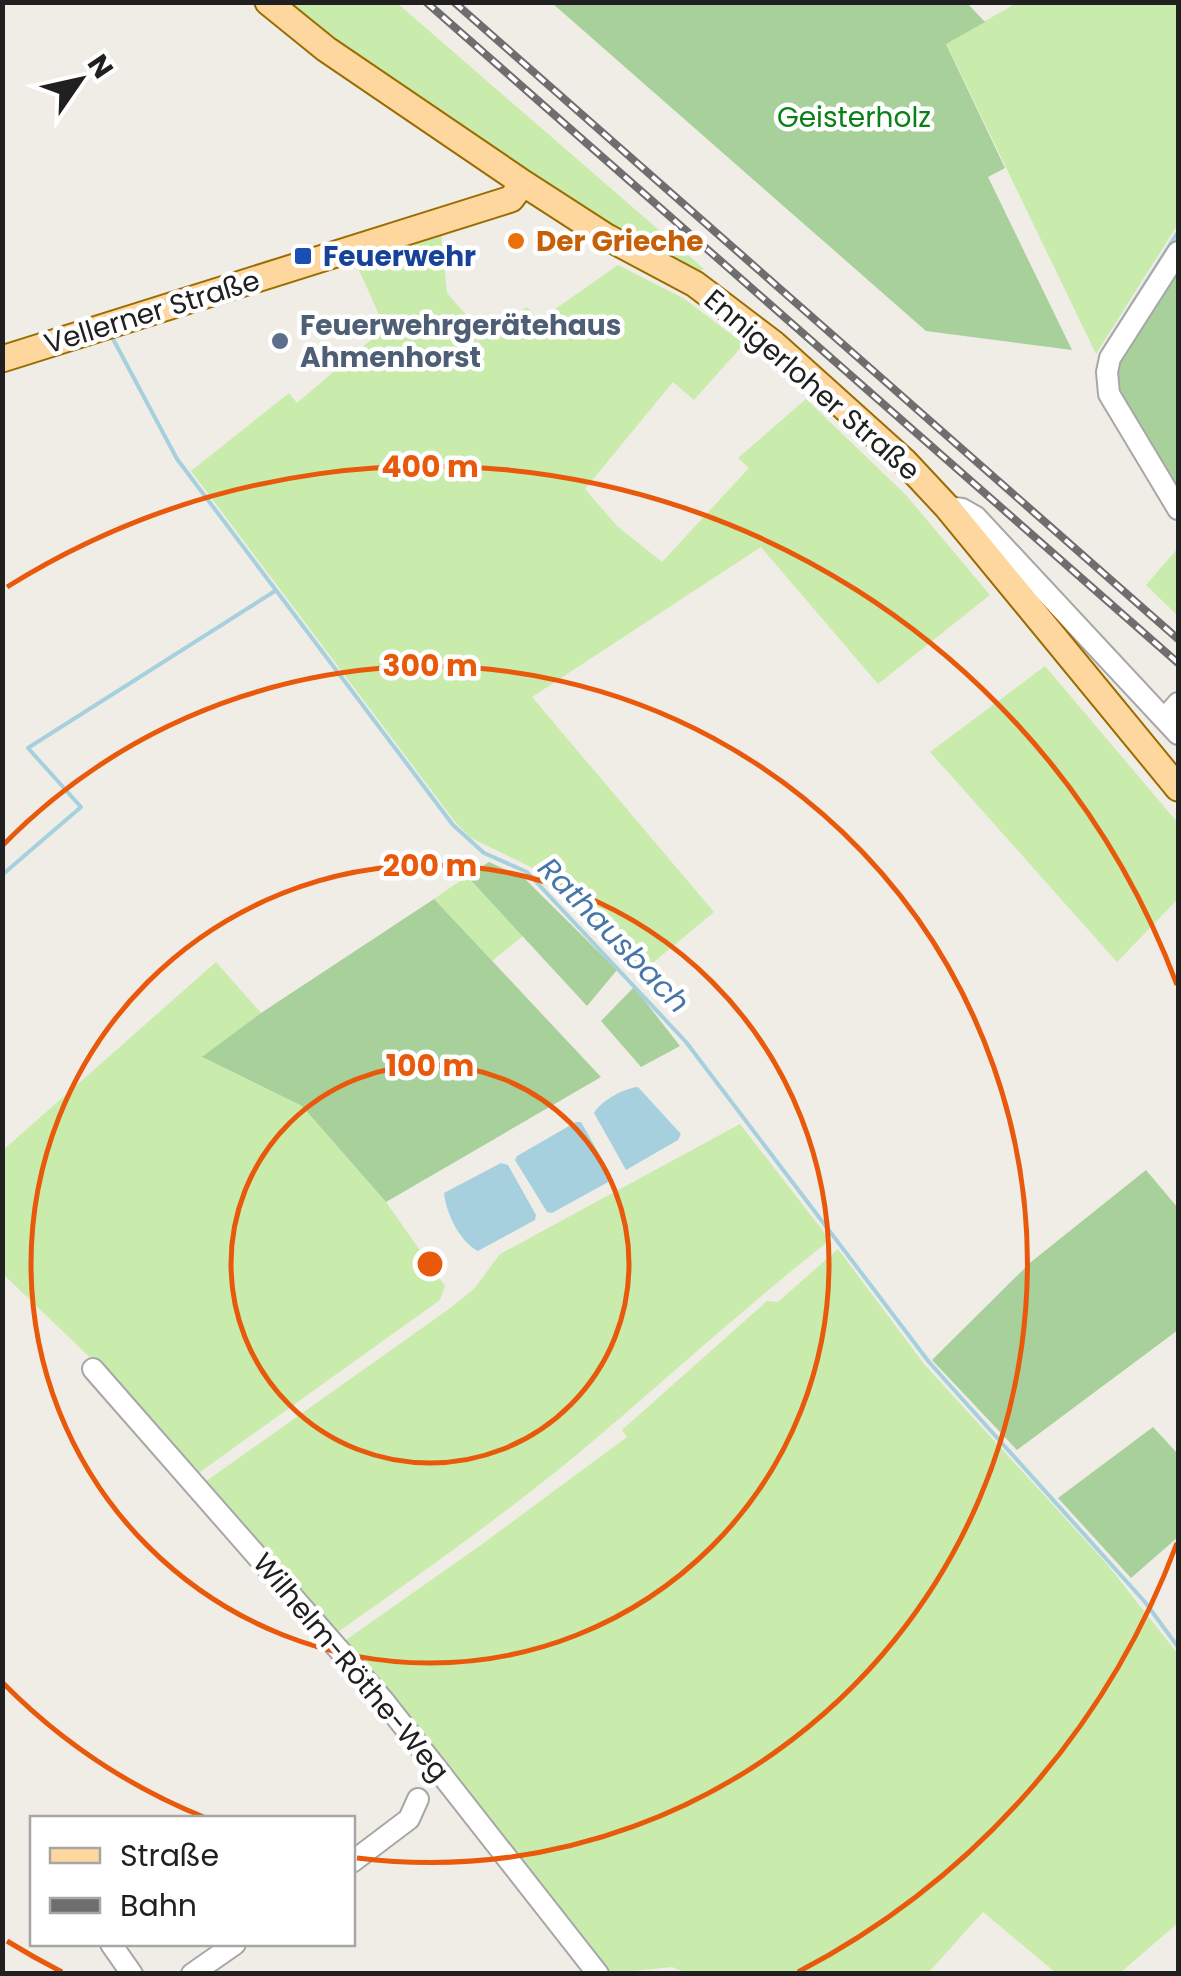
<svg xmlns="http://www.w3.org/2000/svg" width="1181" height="1976" viewBox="0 0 1181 1976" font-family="Poppins,sans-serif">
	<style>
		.grass { fill: #c9ebab }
		.forest { fill: #a8d09a }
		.water { fill: #a6d0de }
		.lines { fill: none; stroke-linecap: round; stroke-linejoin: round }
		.stream { stroke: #a6d0de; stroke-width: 4 }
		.minor-casing { stroke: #a7a7a7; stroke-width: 24 }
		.major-casing { stroke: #9b6c00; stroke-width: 29 }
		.minor { stroke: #fff; stroke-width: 20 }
		.major { stroke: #fdd79e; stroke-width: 25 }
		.rail-casing { stroke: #6e6e6e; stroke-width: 8 }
		.rail { stroke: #fff; stroke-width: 4; stroke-dasharray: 11; stroke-linecap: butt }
		.ring { fill: none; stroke: #e8590c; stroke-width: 5 }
		.food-dot { fill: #e8710a; stroke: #fff; stroke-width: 4 }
		.transit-dot { fill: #1a4fb4; stroke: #fff; stroke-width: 4 }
		.service-dot { fill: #5c6f8a; stroke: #fff; stroke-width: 4 }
		.labels { text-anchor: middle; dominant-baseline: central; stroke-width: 9; stroke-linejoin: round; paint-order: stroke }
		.park-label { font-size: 28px; fill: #0a8117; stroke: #fff }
		.food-label { font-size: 28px; font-weight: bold; fill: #c56008; stroke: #fff; text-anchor: start }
		.transit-label { font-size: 28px; font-weight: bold; fill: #164399; stroke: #fff; text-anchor: start }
		.street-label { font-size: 28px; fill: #202020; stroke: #fff }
		.service-label { font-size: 28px; font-weight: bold; fill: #4e5e75; stroke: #fff; text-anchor: start }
		.water-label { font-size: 30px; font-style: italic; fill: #4776a9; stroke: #fff }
		.centre { fill: #e8590c; stroke: #fff; stroke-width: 5 }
		.ring-label { font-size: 30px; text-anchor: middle; font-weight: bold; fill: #e8590c; stroke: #fff; stroke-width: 9; stroke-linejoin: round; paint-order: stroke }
	</style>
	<rect width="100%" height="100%" fill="#f0ede6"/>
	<!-- grass -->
	<path class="grass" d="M 283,3 L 397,3 L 704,269 L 695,273 L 592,215 L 305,24 Z
		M 1017,3 L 1178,3 L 1178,224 L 1096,354 L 946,43 Z
		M 441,231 L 447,293 L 483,334 L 527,307 L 538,321 L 618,265 L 683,298 L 744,344 L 694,400 L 673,382 L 585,489 L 617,526 L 662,562 L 749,468 L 738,458 L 806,399 L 906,495 L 990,595 L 878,684 L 761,547 L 532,697 L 714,912 L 637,976 L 531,867 L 471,838 L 456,823 L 191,471 L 289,393 L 297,403 L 385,328 L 354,259 Z
		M 1178,548 L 1178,616 L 1146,585 Z
		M 1045,666 L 1178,823 L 1178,899 L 1117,962 L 930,752 Z
		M 467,876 L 524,935 L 492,961 L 434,899 Z
		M 216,962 L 261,1013 L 203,1058 L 302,1106 L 386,1202 L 445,1286 L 440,1300 L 200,1472 L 192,1473 L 101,1368 L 3,1274 L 2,1151 Z
		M 740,1124 L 830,1240 C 742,1309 660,1385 574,1457 C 497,1520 416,1577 335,1634 L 202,1484 L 449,1309 L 474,1289 L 500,1254 Z
		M 838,1249 L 924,1364 L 1106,1563 L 1178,1654 L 1178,1923 L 1120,1973 L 1056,1973 L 983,1912 L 928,1973 L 689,1974 L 672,1967 L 614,1973 L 606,1970 L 343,1642 L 481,1545 L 627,1437 L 622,1430 L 767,1301 L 778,1302 Z"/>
	<!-- forest -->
	<path class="forest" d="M 552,3 L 967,3 L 985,22 L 946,44 L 1005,168 L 988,177 L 1072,350 L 926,331 Z
		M 1178,263 L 1178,490 L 1117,392 L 1113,368 Z
		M 489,862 L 524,878 L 617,970 L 587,1006 L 467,876 Z
		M 434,899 L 601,1077 L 386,1202 L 302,1106 L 202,1057 L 261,1013 Z
		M 634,987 L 680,1046 L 641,1067 L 601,1021 Z
		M 1146,1170 L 1178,1208 L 1178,1330 L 1017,1450 L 932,1360 L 1031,1262 Z
		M 1153,1427 L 1178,1454 L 1178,1537 L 1131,1578 L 1058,1498 Z"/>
	<!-- water -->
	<path class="water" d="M 638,1087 L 681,1134 L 678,1140 L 626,1170 L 594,1113 C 601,1101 624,1088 638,1087 Z
		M 576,1122 L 581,1122 L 611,1175 L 610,1181 L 552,1213 L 547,1212 L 515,1160 L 517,1156 Z
		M 501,1163 L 508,1165 L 536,1215 L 535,1220 L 478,1251 C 460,1242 446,1213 444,1193 Z"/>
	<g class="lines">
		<!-- stream -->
		<path class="stream" d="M 112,337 L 177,459 L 453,825 L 484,853 L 527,872 L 686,1042 L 929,1362 L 1145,1602 L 1178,1647
			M 1101,353 L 1178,232
			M 2,875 L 81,807 L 28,748 L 275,591"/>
		<!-- minor casing -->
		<g class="minor-casing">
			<path id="minor" d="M 1178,252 L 1110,358 L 1107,372 L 1109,394 L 1178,509
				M 947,507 L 962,509 L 976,517 L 1178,734
				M 1165,718 L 1178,703
				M 93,1369 L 383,1700 L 598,1974
				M 352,1862 L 409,1819 L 418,1799
				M 111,1944 L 132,1974
				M 192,1974 L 235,1944"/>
		</g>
		<!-- major casing -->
		<g class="major-casing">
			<path id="major" d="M 268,2 L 326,49 L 523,183 L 605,236 L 695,284 L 774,344 L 904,461 L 947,507 L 1178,788
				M 2,359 L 511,199 L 523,183"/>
		</g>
		<!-- minor -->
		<use href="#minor" class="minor"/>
		<!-- major -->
		<use href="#major" class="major"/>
		<!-- rail casing -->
		<g class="rail-casing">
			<path id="rail" d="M 426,2 L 1178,663
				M 454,2 L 1178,639"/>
		</g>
		<!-- rail -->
		<use href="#rail" class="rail"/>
	</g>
	<!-- distance rings -->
	<g class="ring">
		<circle cx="430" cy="1264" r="199"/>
		<circle cx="430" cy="1264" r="399"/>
		<path d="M206 1818A598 598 0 0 1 3 1683M3 845A598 598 0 1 1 357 1858"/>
		<path d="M1177 1543A798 798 0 0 1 798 1972M62 1972A798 798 0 0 1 7 1941M7 587A798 798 0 0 1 1177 985"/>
	</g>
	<!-- markers -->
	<circle class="food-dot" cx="516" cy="241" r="10"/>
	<rect class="transit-dot" x="293" y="246" width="20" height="20" rx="5"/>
	<circle class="service-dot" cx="280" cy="341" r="10"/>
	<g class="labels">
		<!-- park labels -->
		<g class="park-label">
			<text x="854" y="117">Geisterholz</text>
		</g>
		<!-- food labels -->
		<g class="food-label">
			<text x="536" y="241">Der Grieche</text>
		</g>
		<!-- transit labels -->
		<g class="transit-label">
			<text x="323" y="256">Feuerwehr</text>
		</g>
		<!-- street labels -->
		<g class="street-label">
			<text transform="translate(152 312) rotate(-17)">Vellerner Straße</text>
			<text transform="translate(812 385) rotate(41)">Ennigerloher Straße</text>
			<text transform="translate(351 1667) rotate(50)">Wilhelm-Röthe-Weg</text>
		</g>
		<!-- service labels -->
		<g class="service-label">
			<text x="300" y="325">Feuerwehrgerätehaus<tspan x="300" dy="32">Ahmenhorst</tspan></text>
		</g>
		<!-- water labels -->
		<g class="water-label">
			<text transform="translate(614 935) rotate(46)">Rathausbach</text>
		</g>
	</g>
	<circle cx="430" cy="1264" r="15" class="centre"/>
	<g class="ring-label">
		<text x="430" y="477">400 m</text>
		<text x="430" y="676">300 m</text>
		<text x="430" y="876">200 m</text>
		<text x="430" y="1076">100 m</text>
	</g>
	<!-- border -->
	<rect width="1181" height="1976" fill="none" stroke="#202020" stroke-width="10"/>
	<!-- legend -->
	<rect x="30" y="1816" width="325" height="130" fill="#ffffff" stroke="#a6a6a6" stroke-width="2.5"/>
	<rect x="50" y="1848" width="50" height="15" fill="#fdd79e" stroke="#a6a6a6" stroke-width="2.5"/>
	<text x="120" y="1866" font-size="30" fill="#202020">Straße</text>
	<rect x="50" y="1898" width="50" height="15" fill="#6e6e6e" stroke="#a6a6a6" stroke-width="2.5"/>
	<text x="120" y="1916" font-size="30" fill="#202020">Bahn</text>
	<!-- north arrow -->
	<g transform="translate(80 80) rotate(56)" stroke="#ffffff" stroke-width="8" paint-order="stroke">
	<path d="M0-8L18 38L0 25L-18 38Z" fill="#202020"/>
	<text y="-15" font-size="28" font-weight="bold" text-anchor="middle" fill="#202020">N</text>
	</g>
</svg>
